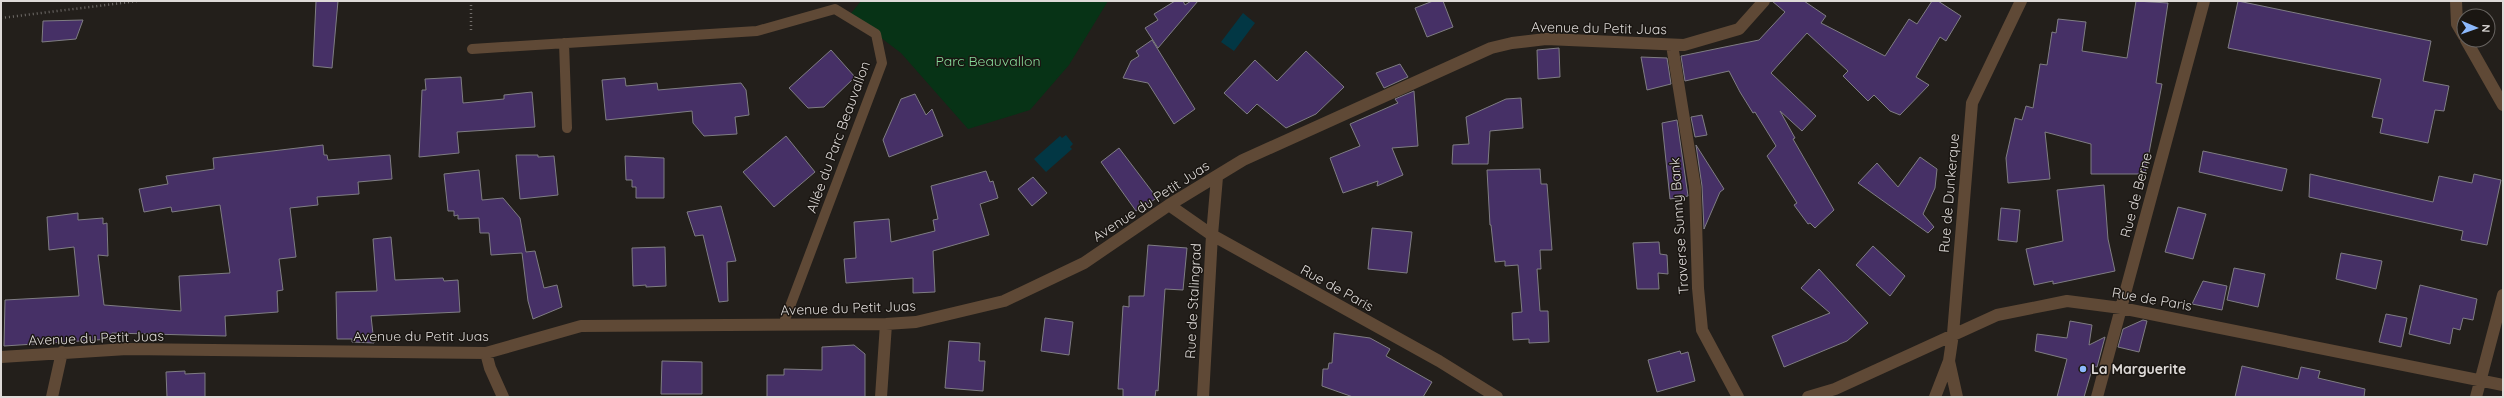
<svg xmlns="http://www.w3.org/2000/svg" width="2504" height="398" viewBox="0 0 2504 398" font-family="Quicksand,sans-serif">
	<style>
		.green { fill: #073316 }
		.water { fill: #023744 }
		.building { fill: #463066; stroke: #7f7d83 }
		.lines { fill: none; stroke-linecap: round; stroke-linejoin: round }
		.path { stroke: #716d6a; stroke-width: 2.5; stroke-dasharray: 1 3; stroke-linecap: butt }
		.lane { stroke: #5f4936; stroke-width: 10 }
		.street { stroke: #5f4936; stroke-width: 12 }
		.poi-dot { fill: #8db9fc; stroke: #1a1612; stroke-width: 1.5 }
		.labels { text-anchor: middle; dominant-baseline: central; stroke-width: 3; stroke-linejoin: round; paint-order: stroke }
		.street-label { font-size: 14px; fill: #dedad8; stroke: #1a1612 }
		.park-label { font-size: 14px; fill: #86da99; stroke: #1a1612 }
		.poi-label { font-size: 14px; font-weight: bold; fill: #dedad8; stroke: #1a1612; text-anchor: start }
	</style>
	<rect width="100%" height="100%" fill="#231f1b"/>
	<!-- green -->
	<path class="green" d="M 861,1 L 1108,1 L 1069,65 L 1030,110 L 968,129 L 901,53 L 876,34 L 848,17 Z"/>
	<!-- water -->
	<path class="water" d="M 1243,13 L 1255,23 L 1234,51 L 1221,42 Z
		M 1066,135 L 1073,144 L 1070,147 L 1072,149 L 1046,172 L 1034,159 L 1060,136 L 1062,138 Z"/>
	<!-- building -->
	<path class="building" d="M 316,1 L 338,1 L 332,68 L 313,66 Z
		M 1175,1 L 1183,1 L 1185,5 L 1191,1 L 1198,1 L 1158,48 L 1145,28 L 1158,20 L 1154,14 Z
		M 1433,1 L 1443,1 L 1453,27 L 1427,37 L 1415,8 Z
		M 1772,1 L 1804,1 L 1826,16 L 1821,23 L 1885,56 L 1909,19 L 1917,24 L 1932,1 L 1938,1 L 1961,16 L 1946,41 L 1940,37 L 1916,77 L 1929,85 L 1900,115 L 1890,111 L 1874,95 L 1868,101 L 1843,76 L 1848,71 L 1807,33 L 1771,73 L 1816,116 L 1802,131 L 1780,111 L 1795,138 L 1793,139 L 1834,210 L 1815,228 L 1810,223 L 1808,224 L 1794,205 L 1797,203 L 1767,156 L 1776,146 L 1755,112 L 1753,113 L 1740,92 L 1729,71 L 1685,81 L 1681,56 L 1759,40 L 1785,12 Z
		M 2136,1 L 2168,3 L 2156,83 L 2162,84 L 2145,174 L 2091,174 L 2091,144 L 2045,132 L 2050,179 L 2008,183 L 2006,158 L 2015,118 L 2022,120 L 2026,106 L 2033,108 L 2040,64 L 2047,65 L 2052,32 L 2056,33 L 2058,19 L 2086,22 L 2082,51 L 2127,58 Z
		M 2238,1 L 2431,41 L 2423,81 L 2449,86 L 2444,111 L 2435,110 L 2428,143 L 2380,133 L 2383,119 L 2372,117 L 2381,79 L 2228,48 Z
		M 83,20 L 76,39 L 42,42 L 43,21 Z
		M 1152,40 L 1195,109 L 1174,124 L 1148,83 L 1123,78 L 1131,61 L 1139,56 L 1136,51 Z
		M 1559,48 L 1560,77 L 1538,79 L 1537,50 Z
		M 831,50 L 855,77 L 824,107 L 808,108 L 789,88 Z
		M 1306,51 L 1344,87 L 1316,114 L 1286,128 L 1257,104 L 1247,114 L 1224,93 L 1255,60 L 1277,81 Z
		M 1641,57 L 1667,58 L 1671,84 L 1647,90 Z
		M 1400,64 L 1408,77 L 1384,88 L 1376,73 Z
		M 461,77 L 463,103 L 504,99 L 504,95 L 532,92 L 535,127 L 457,132 L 459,153 L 419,157 L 422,90 L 426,90 L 425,79 Z
		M 625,78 L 626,86 L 657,83 L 658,90 L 741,83 L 746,90 L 749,115 L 735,117 L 737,134 L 704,136 L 693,123 L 692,111 L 606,120 L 602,80 Z
		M 1414,91 L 1418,146 L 1392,148 L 1403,175 L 1377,186 L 1378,181 L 1343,193 L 1330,158 L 1360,146 L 1350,124 L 1398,103 L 1395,99 Z
		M 915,94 L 926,115 L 932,109 L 943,136 L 889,157 L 883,140 L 901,99 Z
		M 1521,98 L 1523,128 L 1490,131 L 1488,164 L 1452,164 L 1453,145 L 1469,144 L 1466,117 L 1506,99 Z
		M 1702,115 L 1707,135 L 1695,137 L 1691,117 Z
		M 1677,120 L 1688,196 L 1670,199 L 1662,123 Z
		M 786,136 L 815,172 L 774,207 L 743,172 Z
		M 323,145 L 324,155 L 327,155 L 328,160 L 390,155 L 392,179 L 358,182 L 359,194 L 317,197 L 318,205 L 290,208 L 296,257 L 279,259 L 283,290 L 277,291 L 278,312 L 225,316 L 226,336 L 112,333 L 111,339 L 4,346 L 5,300 L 79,296 L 74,247 L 49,250 L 47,217 L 78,213 L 78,220 L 103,218 L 103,224 L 107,223 L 108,256 L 98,255 L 104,305 L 181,311 L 179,276 L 230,273 L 220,205 L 172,212 L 171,207 L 144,212 L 139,189 L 168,184 L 166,176 L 214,169 L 213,158 Z
		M 1696,145 L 1724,189 L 1720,192 L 1704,229 L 1702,186 Z
		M 1119,148 L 1157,198 L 1136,211 L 1101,162 Z
		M 2203,151 L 2287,169 L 2282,191 L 2199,172 Z
		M 516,155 L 538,155 L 538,157 L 554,156 L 558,195 L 520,199 Z
		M 625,156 L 664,158 L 664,198 L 636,198 L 636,187 L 632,187 L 632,180 L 626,180 Z
		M 1920,157 L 1937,169 L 1935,188 L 1923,214 L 1934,227 L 1928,233 L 1858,183 L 1877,163 L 1898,187 Z
		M 1540,169 L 1541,184 L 1547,184 L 1552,250 L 1540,250 L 1541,269 L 1537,269 L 1540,311 L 1548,311 L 1549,342 L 1529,343 L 1529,339 L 1513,340 L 1512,313 L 1522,312 L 1518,265 L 1505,266 L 1505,261 L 1495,262 L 1491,225 L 1490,225 L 1487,170 Z
		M 479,170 L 482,200 L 503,198 L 520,218 L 526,252 L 535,251 L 544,288 L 557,285 L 562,307 L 533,319 L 528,301 L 522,253 L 491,255 L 489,233 L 480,233 L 479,218 L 458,219 L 458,215 L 454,216 L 454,211 L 448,211 L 444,174 Z
		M 986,171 L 990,182 L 993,181 L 998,198 L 980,204 L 989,235 L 933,251 L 935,292 L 913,293 L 913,278 L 846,283 L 844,259 L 856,258 L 854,222 L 889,219 L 891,242 L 935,231 L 933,220 L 938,219 L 931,186 Z
		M 2310,174 L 2433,202 L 2439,176 L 2472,183 L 2474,174 L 2501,180 L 2487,245 L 2461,240 L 2463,231 L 2309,197 Z
		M 1033,177 L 1047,193 L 1032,206 L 1018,189 Z
		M 2104,185 L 2108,239 L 2115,271 L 2053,284 L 2053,281 L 2034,285 L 2026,249 L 2063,241 L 2057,190 Z
		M 721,206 L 736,261 L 727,262 L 728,301 L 719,302 L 703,235 L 695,236 L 687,212 Z
		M 2178,207 L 2206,214 L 2193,259 L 2165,252 Z
		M 2001,208 L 2020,210 L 2017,242 L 1998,240 Z
		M 1372,228 L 1412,232 L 1407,273 L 1368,269 Z
		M 391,237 L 395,280 L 443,278 L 444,281 L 458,280 L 460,312 L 371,316 L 374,343 L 352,342 L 352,339 L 337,339 L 336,292 L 377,291 L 373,239 Z
		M 1659,242 L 1660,254 L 1667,255 L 1668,274 L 1658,273 L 1659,289 L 1637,289 L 1633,243 Z
		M 1148,245 L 1187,248 L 1183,290 L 1165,289 L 1158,391 L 1156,390 L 1155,397 L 1123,397 L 1123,389 L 1118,389 L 1123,306 L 1129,307 L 1129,296 L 1144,296 Z
		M 1873,246 L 1905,276 L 1890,296 L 1856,265 Z
		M 665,247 L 666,286 L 646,287 L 646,285 L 633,286 L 632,248 Z
		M 2341,253 L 2382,261 L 2376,289 L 2336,279 Z
		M 2234,268 L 2265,274 L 2258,307 L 2227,300 Z
		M 1819,269 L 1868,323 L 1847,341 L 1784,367 L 1772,336 L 1830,313 L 1801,288 Z
		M 2203,281 L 2227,286 L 2222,310 L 2192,304 Z
		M 2420,285 L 2477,299 L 2473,320 L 2463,318 L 2460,330 L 2453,328 L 2450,344 L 2409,334 Z
		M 2386,314 L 2407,318 L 2401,347 L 2379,342 Z
		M 1045,318 L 1073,322 L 1069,355 L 1041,351 Z
		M 2143,320 L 2147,321 L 2139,352 L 2118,347 L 2123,329 Z
		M 2070,321 L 2092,325 L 2089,345 L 2105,337 L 2097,367 L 2093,366 L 2084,397 L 2057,397 L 2067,359 L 2035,351 L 2037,334 L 2067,338 Z
		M 1334,333 L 1370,338 L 1390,349 L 1386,356 L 1432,382 L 1423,397 L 1353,397 L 1322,386 L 1323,369 L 1328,369 L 1329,363 L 1332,363 Z
		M 949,341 L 980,343 L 979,361 L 985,361 L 983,391 L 945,388 Z
		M 854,345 L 865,354 L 865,397 L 767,397 L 767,375 L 784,375 L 784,369 L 822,370 L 822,347 Z
		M 1680,351 L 1681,354 L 1688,352 L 1695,381 L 1657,392 L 1648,360 Z
		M 662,361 L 702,362 L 702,394 L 661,394 Z
		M 2242,366 L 2298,379 L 2301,367 L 2320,371 L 2318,378 L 2365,389 L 2364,397 L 2235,397 Z
		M 185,371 L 185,374 L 205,373 L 205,397 L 167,397 L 166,372 Z"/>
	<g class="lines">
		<!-- path -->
		<path class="path" d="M 471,1 L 471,33
			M 1,18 L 138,1"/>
		<!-- lane -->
		<path class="lane" d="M 564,43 L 567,128
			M 472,49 L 757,31 L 835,9 L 876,34 L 882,63 L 783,325"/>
		<!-- street -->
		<path class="street" d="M 2456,1 L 2457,24 L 2464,36
			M 2466,40 L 2503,105
			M 1672,45 L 1695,187 L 1698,288 L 1702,330 L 1738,397
			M 1217,177 L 1212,235 L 1439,361 L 1497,397
			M 1169,205 L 1212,235 L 1203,397
			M 486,353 L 490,368 L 503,397
			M 1,357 L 127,349 L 486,353 L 581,326 L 886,324 L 916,322 L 1004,301 L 1084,263 L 1169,205 L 1243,160 L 1491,48 L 1512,43 L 1546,39 L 1684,45 L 1739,29 L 1764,1
			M 52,397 L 62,352
			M 881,397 L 886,324
			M 1808,397 L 1835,389 L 1997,315 L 2067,301 L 2121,308 L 2503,385
			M 1935,397 L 1949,361
			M 1957,397 L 1949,361 L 1953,334 L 1972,103 L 2021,1
			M 2097,397 L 2204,1
			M 2476,397 L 2503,295"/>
	</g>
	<!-- markers -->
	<circle class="poi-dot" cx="2083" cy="369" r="4"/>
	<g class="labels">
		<!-- street labels -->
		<g class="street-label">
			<text transform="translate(1599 28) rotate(1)">Avenue du Petit Juas</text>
			<text transform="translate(838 137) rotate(-70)">Allée du Parc Beauvallon</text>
			<text transform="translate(1949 193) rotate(-85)">Rue de Dunkerque</text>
			<text transform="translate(2136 195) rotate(-75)">Rue de Berne</text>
			<text transform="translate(1151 201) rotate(-33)">Avenue du Petit Juas</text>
			<text transform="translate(1679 226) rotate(-94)">Traverse Sunny Bank</text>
			<text transform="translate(1337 288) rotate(29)">Rue de Paris</text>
			<text transform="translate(2152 299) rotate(10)">Rue de Paris</text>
			<text transform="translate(1193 301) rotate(-87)">Rue de Stalingrad</text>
			<text transform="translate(848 308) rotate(-2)">Avenue du Petit Juas</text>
			<text x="421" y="336">Avenue du Petit Juas</text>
			<text transform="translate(96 338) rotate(-2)">Avenue du Petit Juas</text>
		</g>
		<!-- park labels -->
		<g class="park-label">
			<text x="988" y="61">Parc Beauvallon</text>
		</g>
		<!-- poi labels -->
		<g class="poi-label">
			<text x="2091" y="369">La Marguerite</text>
		</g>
	</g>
	<!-- border -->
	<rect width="2504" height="398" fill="none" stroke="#dedad8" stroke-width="4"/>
	<!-- north arrow -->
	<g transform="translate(2476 28) rotate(92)"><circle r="19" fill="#1a1612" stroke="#686461"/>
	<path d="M0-3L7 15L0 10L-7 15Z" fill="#8db9fc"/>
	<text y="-6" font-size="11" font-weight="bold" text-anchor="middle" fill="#dedad8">N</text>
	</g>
</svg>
